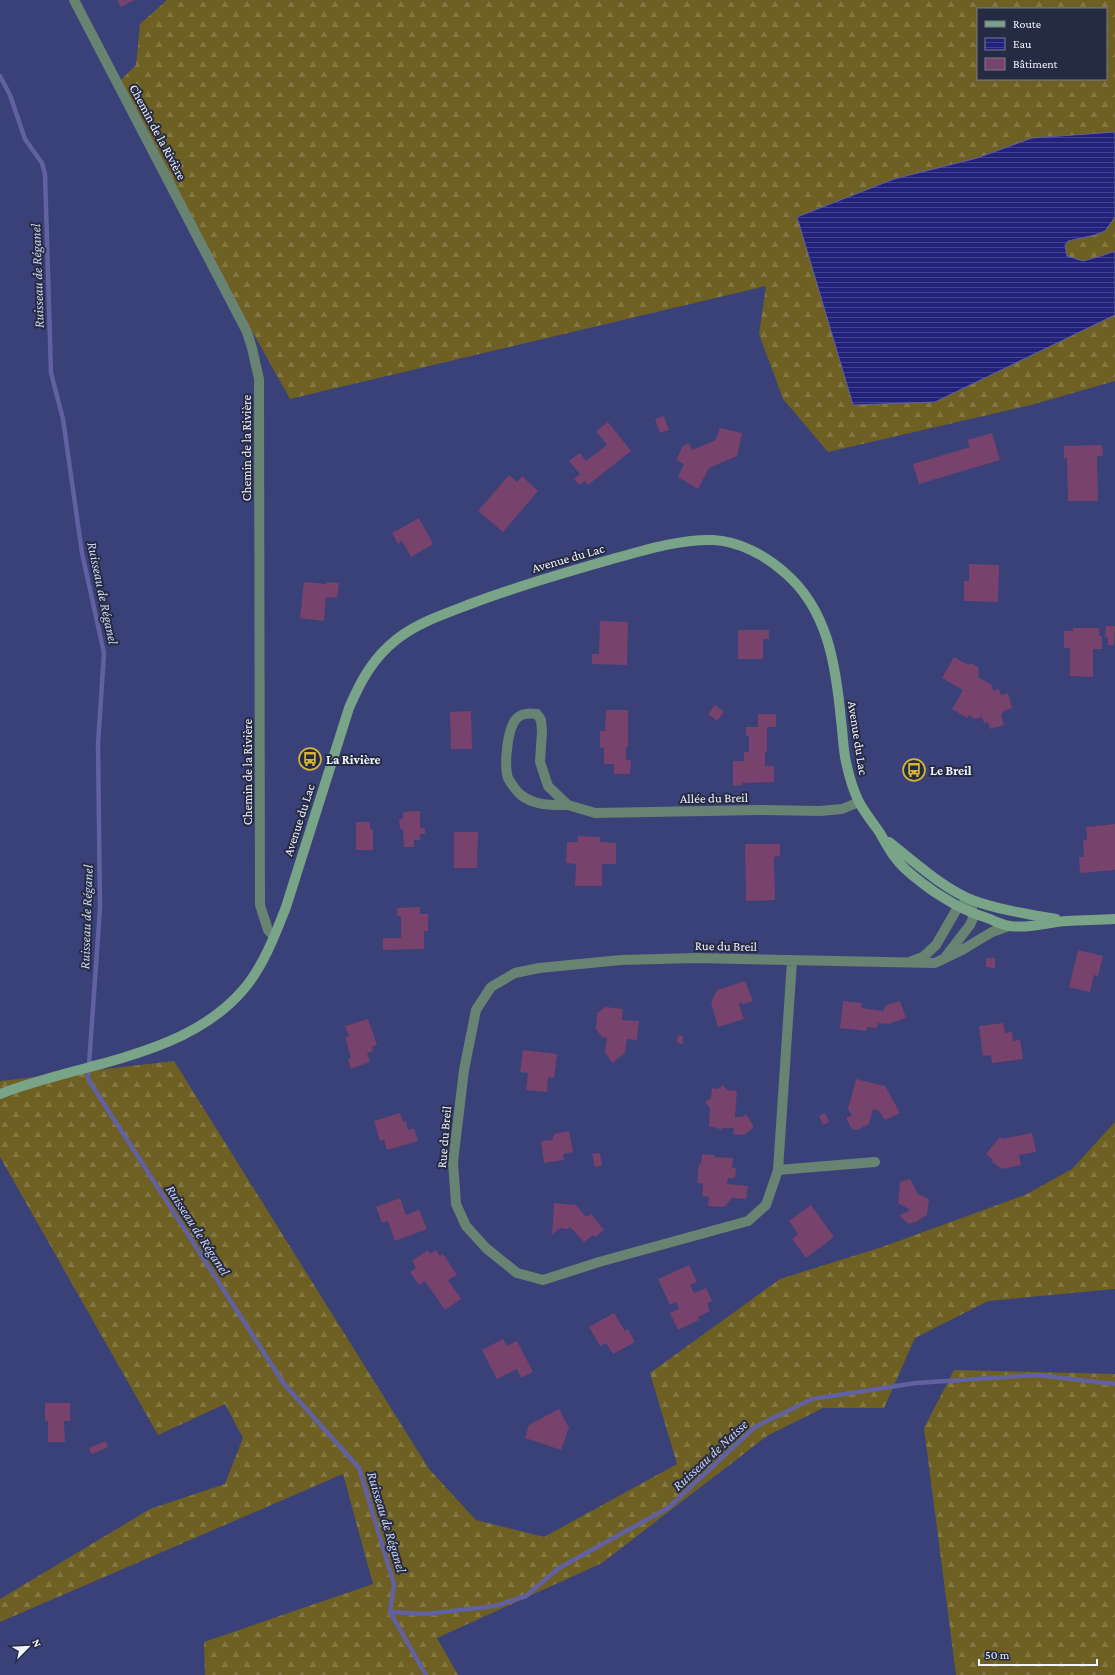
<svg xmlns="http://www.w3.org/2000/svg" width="1115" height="1675" viewBox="0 0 1115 1675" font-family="'Crimson Pro',serif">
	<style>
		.forest { fill: url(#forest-firs); fill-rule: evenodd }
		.water { fill: url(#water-rules); stroke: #6161a1 }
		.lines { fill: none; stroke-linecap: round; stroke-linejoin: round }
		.stream { stroke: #6161a1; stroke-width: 4.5 }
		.building { fill: #77426c }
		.street { stroke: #688371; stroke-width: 10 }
		.secondary { stroke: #79a487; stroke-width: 10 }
		.labels { text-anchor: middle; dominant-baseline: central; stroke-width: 4; stroke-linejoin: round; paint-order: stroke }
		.street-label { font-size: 13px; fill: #f2f4fb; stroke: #262b44 }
		.poi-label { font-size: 13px; font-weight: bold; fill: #f2f4fb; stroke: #262b44; text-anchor: start }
		.water-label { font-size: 14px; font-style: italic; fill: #cdd3ec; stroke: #262b44 }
	</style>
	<defs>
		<pattern id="forest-firs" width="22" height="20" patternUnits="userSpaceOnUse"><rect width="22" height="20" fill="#6e5f22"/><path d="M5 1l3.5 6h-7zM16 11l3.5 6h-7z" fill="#837743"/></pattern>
		<pattern id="water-rules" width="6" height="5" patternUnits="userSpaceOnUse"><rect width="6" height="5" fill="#23227b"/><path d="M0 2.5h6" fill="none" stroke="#43438f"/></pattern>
	</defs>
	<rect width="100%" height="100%" fill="#394178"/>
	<!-- forest -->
	<path class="forest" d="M 167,0 L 1115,0 L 1115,381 L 1031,405 L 828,452 L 783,399 L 759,334 L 766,286 L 290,399 L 115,86 L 136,65 L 140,24 ZM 978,9 L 1106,9 L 1106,79 L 978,79 Z
		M 174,1061 L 429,1469 L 476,1520 L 544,1537 L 677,1464 L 650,1373 L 780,1279 L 882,1247 L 1025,1195 L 1072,1169 L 1115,1122 L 1115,1289 L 988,1301 L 915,1338 L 884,1408 L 823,1408 L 767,1436 L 602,1563 L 437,1638 L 458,1675 L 205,1675 L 204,1642 L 373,1584 L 343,1474 L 0,1622 L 0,1599 L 150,1509 L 225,1484 L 243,1438 L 225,1404 L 158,1435 L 0,1157 L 0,1081 Z
		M 954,1370 L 1115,1374 L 1115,1675 L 956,1675 L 924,1428 Z"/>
	<!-- water -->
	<path class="water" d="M 1115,132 L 1115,217 L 1105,231 L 1095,235 L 1068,241 L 1065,245 L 1067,256 L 1083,261 L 1101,256 L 1115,251 L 1115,315 L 935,402 L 853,405 L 797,217 L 894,179 L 977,158 L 1032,138 Z"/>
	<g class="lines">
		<!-- stream -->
		<path class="stream" d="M 0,76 L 10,95 L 25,139 L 42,163 L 45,174 L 51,373 L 63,419 L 82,553 L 104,653 L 98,744 L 100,908 L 88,1079 L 284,1384 L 359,1468 L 394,1584 L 390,1612 L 426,1675
			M 390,1612 L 426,1614 L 495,1606 L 526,1596 L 559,1568 L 668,1508 L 755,1427 L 812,1399 L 916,1383 L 1036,1375 L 1115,1384"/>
	</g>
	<!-- building -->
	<path class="building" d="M 117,0 L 134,0 L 121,7 Z
		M 664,416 L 669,430 L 660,433 L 655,419 Z
		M 608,422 L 631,451 L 588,485 L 585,481 L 579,485 L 574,479 L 580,474 L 569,461 L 580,453 L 586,461 L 607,445 L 596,431 Z
		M 720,428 L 742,433 L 737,456 L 709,468 L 698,489 L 678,477 L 684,464 L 676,460 L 683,446 L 689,443 L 692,450 L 714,441 L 716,439 Z
		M 992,433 L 1000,460 L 919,484 L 913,464 L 970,447 L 967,440 Z
		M 1102,445 L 1103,456 L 1097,456 L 1098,501 L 1068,501 L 1067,458 L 1064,458 L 1064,446 Z
		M 509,475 L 517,482 L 522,476 L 538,491 L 503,532 L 478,511 Z
		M 419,518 L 433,544 L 411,557 L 402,541 L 398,544 L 392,533 Z
		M 969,564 L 999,565 L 998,602 L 964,601 L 964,581 L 969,581 Z
		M 304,582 L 326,584 L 327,582 L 339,583 L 337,598 L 326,597 L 324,621 L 300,618 Z
		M 600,621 L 628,622 L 627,665 L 592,664 L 592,654 L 599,654 Z
		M 1106,626 L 1115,626 L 1114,645 L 1108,645 L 1108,637 L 1105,637 Z
		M 1073,628 L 1099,628 L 1099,636 L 1102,636 L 1102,649 L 1093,649 L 1093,677 L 1070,676 L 1070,648 L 1064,648 L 1064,631 L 1073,631 Z
		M 738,630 L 769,630 L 769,639 L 763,639 L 763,659 L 738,659 Z
		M 954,657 L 968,665 L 971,663 L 978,667 L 979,673 L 978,677 L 992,685 L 993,691 L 999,689 L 1001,695 L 1008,693 L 1012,708 L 1004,711 L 1001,715 L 1004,725 L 990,729 L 988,722 L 984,723 L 982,717 L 975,719 L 969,715 L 967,718 L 952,709 L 963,690 L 942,678 Z
		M 715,705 L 724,712 L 717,721 L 708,714 Z
		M 606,710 L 628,710 L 628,747 L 626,747 L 626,760 L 631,760 L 630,774 L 614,774 L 614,764 L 604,764 L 604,747 L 600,748 L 600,731 L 605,731 Z
		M 471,711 L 472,749 L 451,749 L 450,712 Z
		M 758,714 L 776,714 L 776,727 L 767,727 L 767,752 L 765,752 L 765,766 L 774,766 L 774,782 L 742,783 L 742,785 L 733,786 L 733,761 L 744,761 L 744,752 L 749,752 L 749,736 L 746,736 L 746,727 L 758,727 Z
		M 420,811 L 420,828 L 425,828 L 425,834 L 420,834 L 420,840 L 414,840 L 414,847 L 404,847 L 403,829 L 400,829 L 399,819 L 403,819 L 403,812 Z
		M 356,822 L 370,822 L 370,829 L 373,829 L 373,850 L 356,850 Z
		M 1115,824 L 1115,870 L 1080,873 L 1079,857 L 1084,857 L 1083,840 L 1087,840 L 1086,827 Z
		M 454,832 L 478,832 L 477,868 L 454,868 Z
		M 578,836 L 600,837 L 600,842 L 616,843 L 616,864 L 602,864 L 602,886 L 575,886 L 576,864 L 566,863 L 567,842 L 578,842 Z
		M 745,844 L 780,844 L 780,856 L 774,857 L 775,900 L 746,901 Z
		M 420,907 L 420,914 L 428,914 L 428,931 L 424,931 L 424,949 L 383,950 L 383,938 L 401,938 L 401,916 L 397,916 L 397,908 Z
		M 1078,950 L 1103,956 L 1098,976 L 1094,975 L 1090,992 L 1069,987 Z
		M 986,958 L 995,958 L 995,968 L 986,967 Z
		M 745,981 L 753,1001 L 743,1004 L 740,1002 L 739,1005 L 744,1019 L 718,1027 L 711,1003 L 717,990 Z
		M 843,1001 L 862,1003 L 861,1008 L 883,1011 L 887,1005 L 900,1001 L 906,1018 L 889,1024 L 878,1023 L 877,1028 L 867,1027 L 866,1031 L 840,1028 Z
		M 605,1007 L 623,1009 L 622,1020 L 639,1021 L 637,1040 L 627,1039 L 625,1053 L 612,1063 L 605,1052 L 607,1038 L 602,1037 L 596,1029 L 597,1013 Z
		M 368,1019 L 377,1045 L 372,1047 L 373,1051 L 367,1053 L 370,1062 L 351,1069 L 348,1059 L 351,1058 L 345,1037 L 349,1036 L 345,1026 Z
		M 1003,1023 L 1005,1033 L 1012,1032 L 1013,1041 L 1020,1040 L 1023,1059 L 992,1063 L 991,1055 L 983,1056 L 979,1026 Z
		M 678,1035 L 683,1036 L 683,1044 L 677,1043 Z
		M 523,1050 L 557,1054 L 554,1078 L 548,1077 L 547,1092 L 526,1090 L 528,1073 L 520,1072 Z
		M 856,1079 L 885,1086 L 900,1113 L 885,1120 L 879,1111 L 873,1109 L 869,1124 L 857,1130 L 852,1129 L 846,1118 L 852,1115 L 848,1109 Z
		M 723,1085 L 727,1090 L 737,1091 L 735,1117 L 742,1117 L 746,1114 L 754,1127 L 744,1135 L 733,1134 L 734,1128 L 722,1128 L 723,1130 L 709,1126 L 710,1108 L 705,1102 L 711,1098 L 712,1088 L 718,1089 Z
		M 400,1113 L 403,1122 L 406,1121 L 408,1130 L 414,1128 L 418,1141 L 387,1150 L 384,1140 L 380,1141 L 374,1121 Z
		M 825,1113 L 829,1122 L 823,1125 L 819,1116 Z
		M 569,1131 L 573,1152 L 563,1154 L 564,1160 L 544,1163 L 541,1141 L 552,1140 L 554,1134 Z
		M 1032,1133 L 1036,1152 L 1019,1155 L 1021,1165 L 1002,1169 L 992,1162 L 993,1160 L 986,1154 L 1000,1137 L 1002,1139 Z
		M 600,1153 L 602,1166 L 595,1167 L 592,1154 Z
		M 702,1154 L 714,1155 L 714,1157 L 733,1158 L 732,1168 L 736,1168 L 735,1178 L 728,1178 L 727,1184 L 748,1186 L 746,1199 L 732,1198 L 724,1207 L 708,1206 L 709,1197 L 702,1196 L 703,1184 L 697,1183 L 699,1164 L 701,1164 Z
		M 910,1179 L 918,1194 L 929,1199 L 927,1215 L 916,1222 L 909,1224 L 899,1216 L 910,1210 L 898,1203 L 900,1182 Z
		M 400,1198 L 406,1215 L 419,1210 L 427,1229 L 395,1241 L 388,1221 L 382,1223 L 376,1207 Z
		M 554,1203 L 576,1205 L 586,1217 L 591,1214 L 604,1230 L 595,1237 L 593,1235 L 584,1242 L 570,1227 L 568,1229 L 560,1228 L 552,1235 Z
		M 811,1205 L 834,1237 L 806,1258 L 792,1239 L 798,1234 L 789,1221 Z
		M 428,1250 L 430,1254 L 436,1250 L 440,1256 L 443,1254 L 457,1275 L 448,1280 L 461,1299 L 445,1310 L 425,1281 L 419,1285 L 410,1272 L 416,1268 L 412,1261 Z
		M 689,1265 L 697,1282 L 690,1285 L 694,1293 L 706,1288 L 712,1301 L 707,1303 L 710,1311 L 698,1317 L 699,1320 L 678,1330 L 670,1313 L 679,1309 L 676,1302 L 670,1305 L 658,1279 Z
		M 614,1313 L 625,1331 L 628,1329 L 635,1342 L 613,1354 L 606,1343 L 600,1346 L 589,1327 Z
		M 503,1339 L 507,1346 L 517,1341 L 533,1372 L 521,1378 L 517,1369 L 497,1379 L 482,1350 Z
		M 45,1403 L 70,1403 L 70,1421 L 64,1421 L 65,1442 L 48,1442 L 48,1421 L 45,1421 Z
		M 559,1409 L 569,1428 L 561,1450 L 525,1438 L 529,1425 Z
		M 106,1441 L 108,1447 L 92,1454 L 89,1448 Z"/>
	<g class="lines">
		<!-- street -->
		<path class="street" d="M 74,0 L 247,332 L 252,348 L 259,379 L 260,905 L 268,930 L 274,936
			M 568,805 C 552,805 535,806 521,795 C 517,792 510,782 508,778 C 504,765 507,728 517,718 C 522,713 531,713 537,714 L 541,720 L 542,731 L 540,762 L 548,786 L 568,805 L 595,813 L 761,810 L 820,811 L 842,809 L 859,802
			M 792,961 L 778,1170 L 766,1205 L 748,1221 L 599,1262 L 543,1280 L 517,1273 L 486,1248 L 466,1226 L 456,1204 L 453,1162 L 464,1070 L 476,1010 L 491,987 L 515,973 L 539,968 L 621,960 L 696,958 L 935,963 L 962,950 L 992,932 L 1009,926
			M 912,961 L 923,957 L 936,945 L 958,907 L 971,899 L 973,918 L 970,925 L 946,956
			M 778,1170 L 875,1162"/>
		<!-- secondary -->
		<path class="secondary" d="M 889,842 C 915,862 941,887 972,900 C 999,910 1028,914 1056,919
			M 0,1094 C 78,1063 185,1058 243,990 C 263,967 275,935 286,907 L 349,708 C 361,680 373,658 397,639 C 419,622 447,613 473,603 C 518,586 563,573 609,560 C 641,551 679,539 713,540 C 738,541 765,555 784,572 C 828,609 836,666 841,720 C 843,734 843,749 846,762 C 849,776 853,790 859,802 C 865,813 873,823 880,833 C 885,842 890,852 897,860 C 906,872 921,882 933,891 C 953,904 967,912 990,919 C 996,922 1003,925 1010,926 C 1029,929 1048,922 1067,921 C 1083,920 1099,920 1115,919"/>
	</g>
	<!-- icons -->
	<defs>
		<g id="bus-ring" transform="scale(1.15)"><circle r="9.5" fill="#262b44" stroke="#d4b635" stroke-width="1.5"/><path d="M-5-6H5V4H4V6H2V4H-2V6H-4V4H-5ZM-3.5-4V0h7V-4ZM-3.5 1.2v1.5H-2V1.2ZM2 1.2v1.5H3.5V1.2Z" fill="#d4b635"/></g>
	</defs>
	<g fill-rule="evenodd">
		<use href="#bus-ring" x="310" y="759"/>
		<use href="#bus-ring" x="914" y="770"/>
	</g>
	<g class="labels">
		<!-- street labels -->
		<g class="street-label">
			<text transform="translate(158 132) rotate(62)">Chemin de la Rivière</text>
			<text transform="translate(246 448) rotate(-90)">Chemin de la Rivière</text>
			<text transform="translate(568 558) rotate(-16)">Avenue du Lac</text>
			<text transform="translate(858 738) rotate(81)">Avenue du Lac</text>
			<text transform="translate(247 772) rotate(-90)">Chemin de la Rivière</text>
			<text transform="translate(714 798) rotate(-1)">Allée du Breil</text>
			<text transform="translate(299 820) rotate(-72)">Avenue du Lac</text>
			<text transform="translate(726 946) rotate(1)">Rue du Breil</text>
			<text transform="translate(444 1137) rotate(-85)">Rue du Breil</text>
		</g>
		<!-- poi labels -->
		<g class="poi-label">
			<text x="326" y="759">La Rivière</text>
			<text x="930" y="770">Le Breil</text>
		</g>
		<!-- water labels -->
		<g class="water-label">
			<text transform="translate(37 276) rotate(-92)">Ruisseau de Réganel</text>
			<text transform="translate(103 593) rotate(78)">Ruisseau de Réganel</text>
			<text transform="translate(86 917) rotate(-88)">Ruisseau de Réganel</text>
			<text transform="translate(198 1230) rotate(57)">Ruisseau de Réganel</text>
			<text transform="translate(710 1455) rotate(-43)">Ruisseau de Naisse</text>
			<text transform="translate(387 1522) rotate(73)">Ruisseau de Réganel</text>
		</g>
	</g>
	<!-- legend -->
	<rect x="977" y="8" width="130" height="72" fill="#262b44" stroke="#787b8d"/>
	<rect x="985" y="21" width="20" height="6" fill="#79a487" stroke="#787b8d"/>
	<text x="1013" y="28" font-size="12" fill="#f2f4fb">Route</text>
	<rect x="985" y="38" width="20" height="12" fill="url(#water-rules)" stroke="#787b8d"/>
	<text x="1013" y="48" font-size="12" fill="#f2f4fb">Eau</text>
	<rect x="985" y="58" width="20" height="12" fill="#77426c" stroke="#787b8d"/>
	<text x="1013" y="68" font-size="12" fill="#f2f4fb">Bâtiment</text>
	<!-- north arrow -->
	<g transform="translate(28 1647) rotate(66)" stroke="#262b44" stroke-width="3" paint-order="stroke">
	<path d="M0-3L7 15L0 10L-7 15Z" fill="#f2f4fb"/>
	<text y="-6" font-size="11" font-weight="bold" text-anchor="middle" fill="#f2f4fb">N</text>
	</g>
	<!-- scale -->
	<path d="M979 1659v6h118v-6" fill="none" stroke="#f2f4fb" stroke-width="2"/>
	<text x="985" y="1659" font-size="12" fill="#f2f4fb" stroke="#262b44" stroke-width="3" paint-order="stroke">50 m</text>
</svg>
